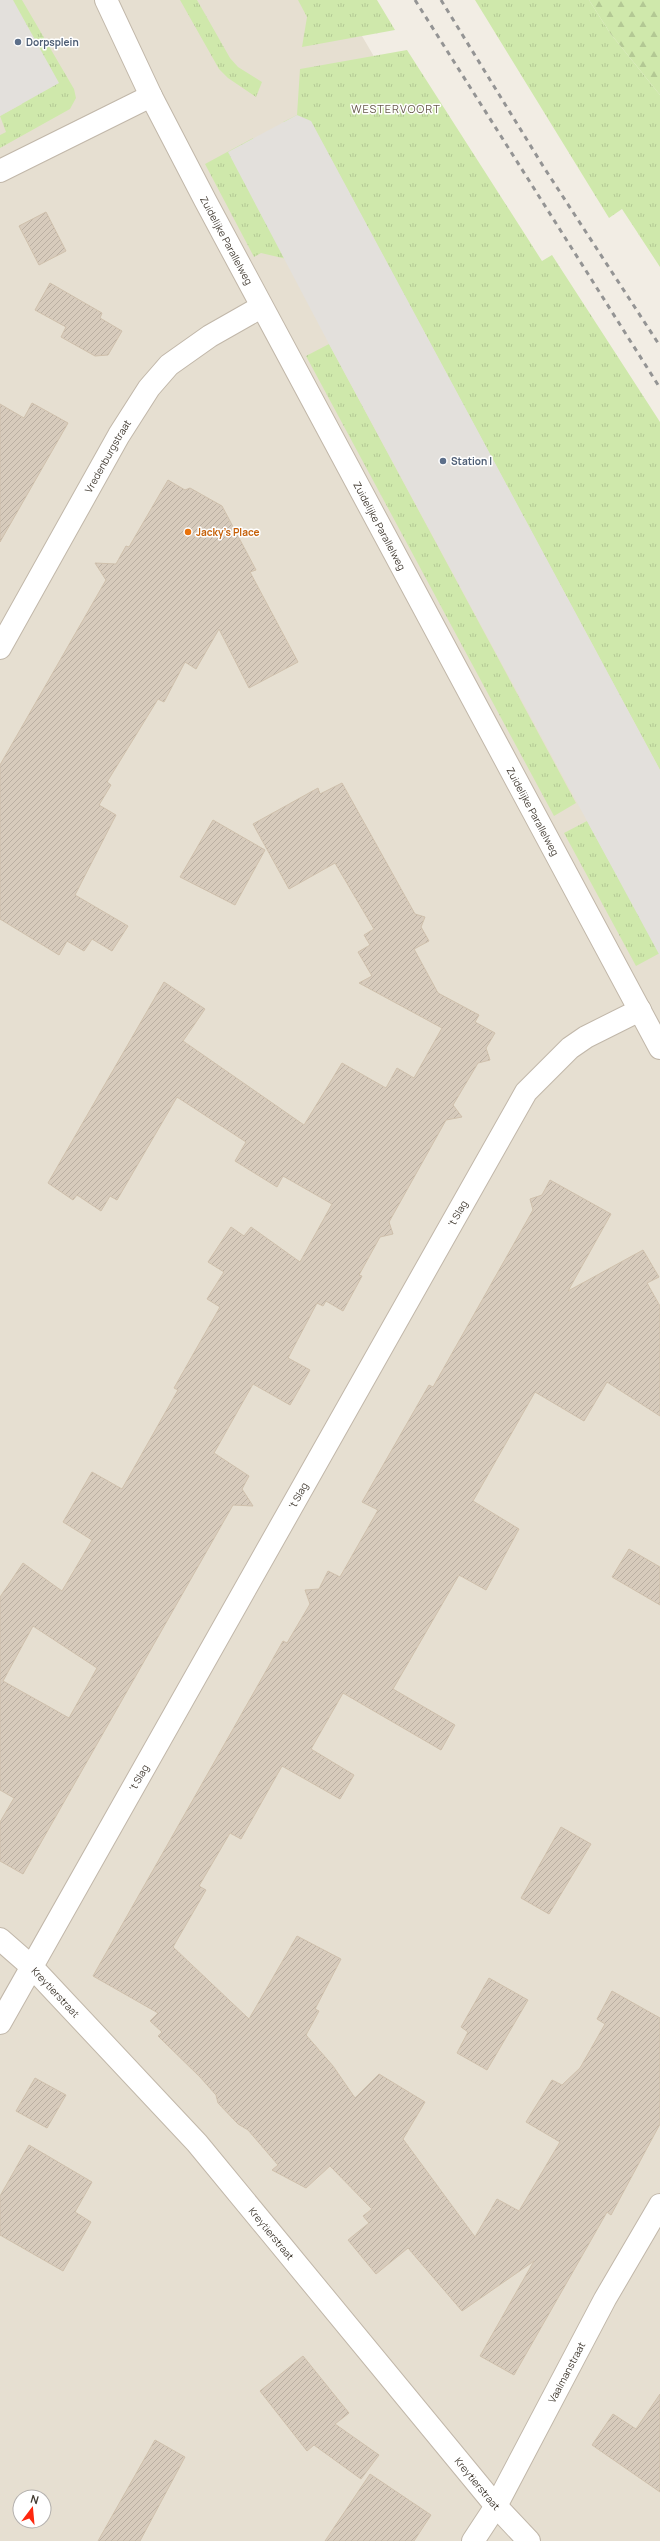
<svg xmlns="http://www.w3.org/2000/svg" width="660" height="2541" viewBox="0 0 660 2541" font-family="Manrope,sans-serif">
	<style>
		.residential { fill: #e6dfd1; fill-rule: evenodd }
		.grass { fill: url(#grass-tufts) }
		.forest { fill: url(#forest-firs) }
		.parking { fill: #e3e0dc }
		.building { fill: url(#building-hatch); stroke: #cfc0ac; fill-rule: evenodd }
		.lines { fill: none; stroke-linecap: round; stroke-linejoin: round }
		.minor-casing { stroke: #c1b7a9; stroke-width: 24 }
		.minor { stroke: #fff; stroke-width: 22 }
		.rail { stroke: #949494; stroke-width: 3; stroke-dasharray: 5 5; stroke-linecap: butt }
		.service-dot { fill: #5c6f8a; stroke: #fff; stroke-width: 1.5 }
		.food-dot { fill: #e8710a; stroke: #fff; stroke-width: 1.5 }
		.labels { text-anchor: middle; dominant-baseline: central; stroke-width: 3; stroke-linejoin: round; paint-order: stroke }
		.service-label { font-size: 10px; font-weight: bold; fill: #4e5e75; stroke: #fff; text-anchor: start }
		.street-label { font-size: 10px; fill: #443d34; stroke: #fff }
		.food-label { font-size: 10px; font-weight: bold; fill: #c56008; stroke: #fff; text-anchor: start }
		.neighbourhood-label { font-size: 11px; letter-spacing: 1px; fill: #675a4b; stroke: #fff }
	</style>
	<defs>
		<pattern id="grass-tufts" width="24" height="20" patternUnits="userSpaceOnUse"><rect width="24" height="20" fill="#cfe8ab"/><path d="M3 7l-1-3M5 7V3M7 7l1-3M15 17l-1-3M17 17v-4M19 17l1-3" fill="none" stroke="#b3c894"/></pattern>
		<pattern id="forest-firs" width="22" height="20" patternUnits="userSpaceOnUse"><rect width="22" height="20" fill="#cfe8ab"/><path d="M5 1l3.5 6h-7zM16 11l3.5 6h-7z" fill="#b3c894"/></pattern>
		<pattern id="building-hatch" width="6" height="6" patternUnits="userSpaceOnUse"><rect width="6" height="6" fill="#d7cbbc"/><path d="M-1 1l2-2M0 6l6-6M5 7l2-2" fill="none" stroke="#baafa2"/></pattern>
	</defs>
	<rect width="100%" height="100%" fill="#f2ede4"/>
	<!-- residential -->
	<path class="residential" d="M 0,0 L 341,0 L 660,547 L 660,2541 L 0,2541 ZM 20,2497 L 44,2497 L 44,2521 L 20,2521 Z"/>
	<!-- grass -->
	<path class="grass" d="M 9,0 L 22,0 L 74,89 L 76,98 L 70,109 L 0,148 L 0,135 L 6,132 L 0,116 L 22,104 Z
		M 180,0 L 197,0 L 230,58 L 238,67 L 262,82 L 256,97 L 228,78 L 219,69 Z
		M 298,0 L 377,0 L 395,30 L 302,47 L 307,17 Z
		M 475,0 L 589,0 L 610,33 L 660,95 L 660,267 L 622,209 L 609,218 Z
		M 407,50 L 542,261 L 552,255 L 660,422 L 660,770 L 311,122 L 283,122 L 297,115 L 300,69 Z
		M 253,138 L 308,264 L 261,253 L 254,257 L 205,164 Z
		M 329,344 L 576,803 L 554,816 L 306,356 Z
		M 587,821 L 660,953 L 636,966 L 564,833 Z"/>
	<!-- forest -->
	<path class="forest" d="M 589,0 L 660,0 L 660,95 L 610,33 Z"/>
	<!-- parking -->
	<path class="parking" d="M 0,0 L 13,0 L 59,83 L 0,116 Z
		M 297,115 L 311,121 L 660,770 L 660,956 L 329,344 L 228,152 Z"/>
	<!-- building -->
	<path class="building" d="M 46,212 L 66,251 L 39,265 L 19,226 Z
		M 50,283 L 102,313 L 100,318 L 122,331 L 108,355 L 95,356 L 61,337 L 66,327 L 35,310 Z
		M 32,403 L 68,423 L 0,542 L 0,404 L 24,418 Z
		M 168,480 L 185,490 L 190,488 L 222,506 L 256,570 L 250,572 L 298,662 L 249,688 L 219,629 L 196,669 L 185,662 L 164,702 L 158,699 L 107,782 L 111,785 L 99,805 L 116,815 L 75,895 L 128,926 L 112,951 L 92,939 L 84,951 L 67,941 L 59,955 L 0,919 L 0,765 L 106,580 L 95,563 L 116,564 L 126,546 L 129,547 Z
		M 342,783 L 415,914 L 425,917 L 421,927 L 429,941 L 414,949 L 438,993 L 479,1015 L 475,1022 L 495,1033 L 486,1048 L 490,1060 L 478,1063 L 453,1105 L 462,1117 L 446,1120 L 389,1222 L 393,1234 L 380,1237 L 359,1275 L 362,1276 L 343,1311 L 326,1301 L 323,1306 L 317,1303 L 288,1358 L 310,1370 L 290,1405 L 253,1384 L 214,1453 L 249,1476 L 242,1489 L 253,1506 L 233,1505 L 23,1874 L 0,1861 L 0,1822 L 14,1798 L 0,1790 L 0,1597 L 23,1563 L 62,1591 L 92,1540 L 63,1522 L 92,1472 L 122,1489 L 178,1390 L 174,1388 L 220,1307 L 207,1299 L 224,1272 L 208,1262 L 231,1227 L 244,1236 L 251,1227 L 300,1262 L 332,1204 L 283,1176 L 277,1187 L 235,1161 L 246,1142 L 177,1097 L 117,1200 L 110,1196 L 101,1211 L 77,1195 L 73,1200 L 48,1183 L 164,982 L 205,1009 L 183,1041 L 304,1125 L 342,1063 L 386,1088 L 397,1068 L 414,1078 L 442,1028 L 359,983 L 372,976 L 358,952 L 370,945 L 364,935 L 374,929 L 335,863 L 289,889 L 253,824 L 318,788 L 320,794 ZM 33,1626 L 97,1668 L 69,1718 L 3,1681 Z
		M 213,820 L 265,850 L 235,905 L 180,877 Z
		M 550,1180 L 611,1214 L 568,1291 L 643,1250 L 659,1277 L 647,1283 L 660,1306 L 660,1416 L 607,1382 L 584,1421 L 535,1392 L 473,1501 L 519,1529 L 486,1590 L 459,1575 L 393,1689 L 455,1725 L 441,1750 L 343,1693 L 311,1749 L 354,1775 L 340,1799 L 282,1766 L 241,1839 L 230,1833 L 199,1886 L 206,1890 L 173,1947 L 249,2019 L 297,1936 L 341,1959 L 315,2009 L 319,2011 L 306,2035 L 333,2066 L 355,2098 L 379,2074 L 425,2102 L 403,2139 L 475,2237 L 497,2199 L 519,2211 L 560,2142 L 526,2122 L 552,2080 L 562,2085 L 580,2068 L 605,2024 L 597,2019 L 612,1991 L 660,2018 L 660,2124 L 611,2215 L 607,2212 L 514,2375 L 480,2356 L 534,2261 L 462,2311 L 408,2248 L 376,2274 L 348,2240 L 369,2223 L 363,2216 L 372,2209 L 330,2166 L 306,2188 L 272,2170 L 278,2165 L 248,2130 L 238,2124 L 218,2103 L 216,2095 L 200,2077 L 158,2036 L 162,2032 L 150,2021 L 158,2013 L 93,1976 L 283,1641 L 287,1643 L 310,1604 L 305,1590 L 319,1589 L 328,1571 L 340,1577 L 378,1510 L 362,1502 L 429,1385 L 433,1387 L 533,1210 L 530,1199 L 542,1195 Z
		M 629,1549 L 660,1567 L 660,1605 L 612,1577 Z
		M 561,1827 L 591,1844 L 549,1914 L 521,1898 Z
		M 489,1978 L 528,2000 L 487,2070 L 457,2053 L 468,2032 L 461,2027 Z
		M 35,2078 L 66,2095 L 47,2128 L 16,2111 Z
		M 29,2145 L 92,2182 L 75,2212 L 91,2222 L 63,2271 L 0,2235 L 0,2196 Z
		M 303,2356 L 349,2413 L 335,2424 L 379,2455 L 361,2479 L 314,2445 L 307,2451 L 260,2391 Z
		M 660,2394 L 660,2492 L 592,2445 L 613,2414 L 636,2429 Z
		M 155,2440 L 185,2457 L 140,2541 L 98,2541 Z
		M 370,2474 L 431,2515 L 414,2541 L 325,2541 Z"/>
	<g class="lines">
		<!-- minor casing -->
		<g class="minor-casing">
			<g id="minor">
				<path id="s1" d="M 106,0 L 151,96 L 205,200 L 660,1048"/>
				<path d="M 0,171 L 151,96"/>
				<path id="s2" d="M 0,648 L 119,435 L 149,388 L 169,365 L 210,336 L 261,307"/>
				<path id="s3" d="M 0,1939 L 32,1967 L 197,2143 L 496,2506 L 529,2541"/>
				<path id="s4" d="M 0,2023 L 526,1092 L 570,1048 L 586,1037 L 640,1010"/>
				<path id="s5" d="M 473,2541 L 496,2506 L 605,2299 L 660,2205"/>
			</g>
		</g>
		<!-- minor -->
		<use href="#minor" class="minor"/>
		<!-- rail -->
		<path class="rail" d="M 415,0 L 660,388
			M 441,0 L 543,166 L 660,346"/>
	</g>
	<!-- markers -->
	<g class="service-dot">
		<circle cx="18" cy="42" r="4"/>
		<circle cx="443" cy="461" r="4"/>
	</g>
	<circle class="food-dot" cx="188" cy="532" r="4"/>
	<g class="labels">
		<!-- service labels -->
		<g class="service-label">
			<text x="26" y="42">Dorpsplein</text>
			<text x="451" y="461">Station I</text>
		</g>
		<!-- street labels -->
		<g class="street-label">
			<text stroke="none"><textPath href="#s1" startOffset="269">Zuidelijke Parallelweg</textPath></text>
			<text stroke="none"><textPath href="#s2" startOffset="220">Vredenburgstraat</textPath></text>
			<text stroke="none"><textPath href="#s1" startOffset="593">Zuidelijke Parallelweg</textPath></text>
			<text stroke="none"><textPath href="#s1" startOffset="917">Zuidelijke Parallelweg</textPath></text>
			<text stroke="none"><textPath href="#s4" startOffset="930">'t Slag</textPath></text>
			<text stroke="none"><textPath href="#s4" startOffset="606">'t Slag</textPath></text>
			<text stroke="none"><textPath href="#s4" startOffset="282">'t Slag</textPath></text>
			<text stroke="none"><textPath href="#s3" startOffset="77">Kreytierstraat</textPath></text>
			<text stroke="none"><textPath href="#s3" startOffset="401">Kreytierstraat</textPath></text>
			<text stroke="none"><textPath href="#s5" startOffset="193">Vaalmanstraat</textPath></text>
			<text stroke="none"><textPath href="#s3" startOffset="725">Kreytierstraat</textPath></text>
		</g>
		<!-- food labels -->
		<g class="food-label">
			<text x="196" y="532">Jacky's Place</text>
		</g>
		<!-- neighbourhood labels -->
		<g class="neighbourhood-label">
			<text x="396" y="108">WESTERVOORT</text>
		</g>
	</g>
	<!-- north arrow -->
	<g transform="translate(32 2509) rotate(16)"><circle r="19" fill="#ffffff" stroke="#b4b1ae"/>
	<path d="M0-3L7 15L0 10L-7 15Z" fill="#fe270e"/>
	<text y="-6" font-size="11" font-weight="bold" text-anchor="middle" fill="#443d34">N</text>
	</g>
</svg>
